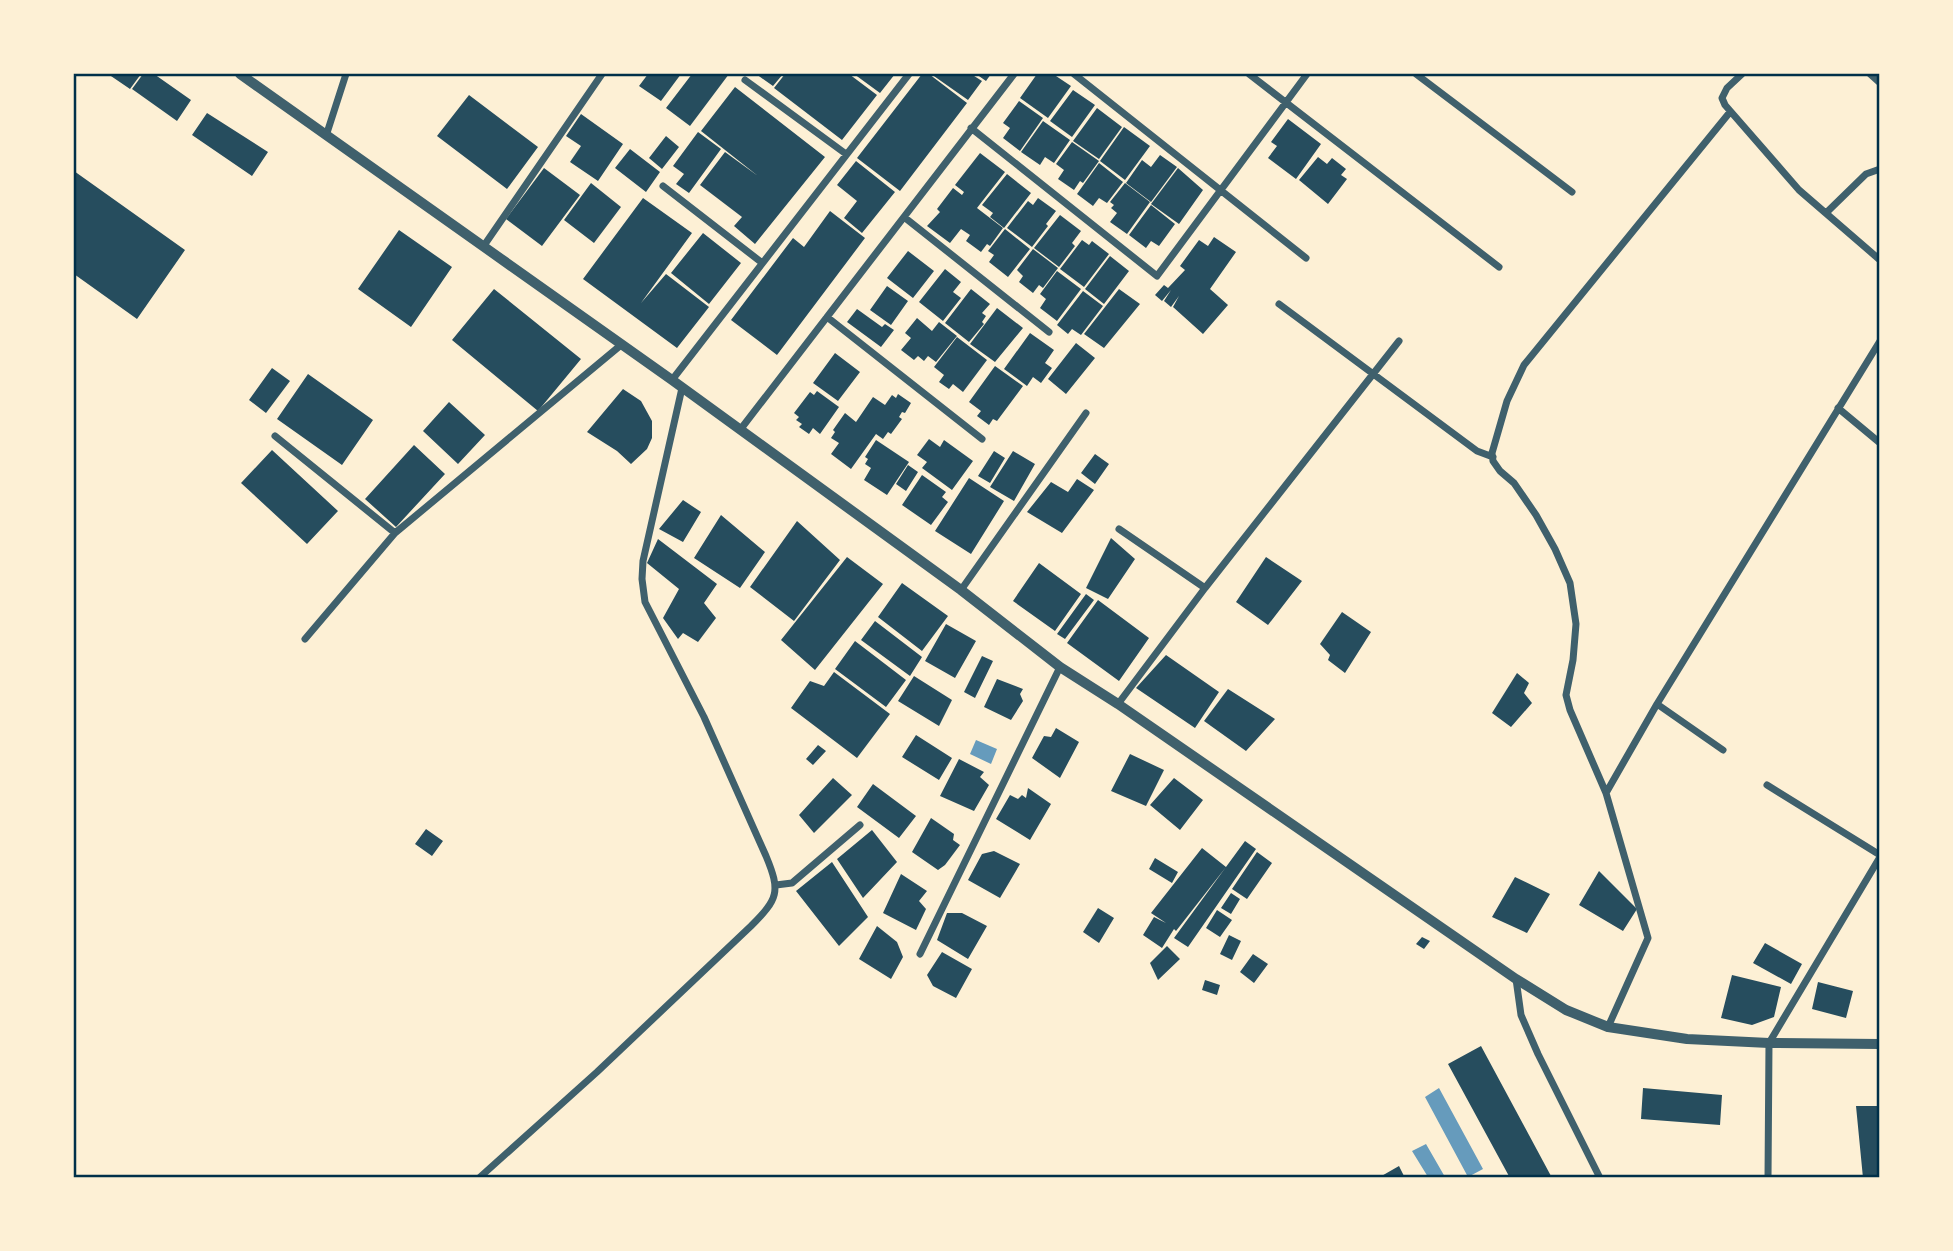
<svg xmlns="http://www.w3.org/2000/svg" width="1953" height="1251" viewBox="0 0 1953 1251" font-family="'Golos Text',sans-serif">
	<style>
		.water { fill: #669bbc }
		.building { fill: #264d5e }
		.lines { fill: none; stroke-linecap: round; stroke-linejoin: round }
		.minor { stroke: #3f606c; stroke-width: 7 }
		.tertiary { stroke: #3f606c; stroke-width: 10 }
		.neatline { fill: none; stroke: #003049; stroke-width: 2.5 }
	</style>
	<rect width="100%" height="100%" fill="#fdf0d5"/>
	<!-- water -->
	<path class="water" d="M 976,740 L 997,749 L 991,764 L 970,754 Z
		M 1439,1088 L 1483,1169 L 1468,1177 L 1425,1097 Z
		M 1426,1144 L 1445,1177 L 1428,1177 L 1412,1151 Z"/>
	<!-- building -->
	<path class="building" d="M 108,74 L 141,74 L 130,89 Z
		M 143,74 L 154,74 L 191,100 L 177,121 L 132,89 Z
		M 648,74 L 681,74 L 661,101 L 639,86 Z
		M 692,74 L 729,74 L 690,126 L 666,108 Z
		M 756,74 L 783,74 L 773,86 Z
		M 785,74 L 849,74 L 877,95 L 842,140 L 774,88 Z
		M 854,74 L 895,74 L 880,93 Z
		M 922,74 L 929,74 L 967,103 L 900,191 L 857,158 Z
		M 931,74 L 971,74 L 982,81 L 968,100 Z
		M 976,74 L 991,74 L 986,81 Z
		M 1037,74 L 1053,74 L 1071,86 L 1048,118 L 1020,98 Z
		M 735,87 L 825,157 L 755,244 L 734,226 L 742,217 L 700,185 L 725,152 L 758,176 L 701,131 Z
		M 1073,90 L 1095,105 L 1072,137 L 1050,121 Z
		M 469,95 L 538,147 L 507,189 L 437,136 Z
		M 1019,101 L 1043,118 L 1020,151 L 1003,138 L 1010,128 L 1003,123 Z
		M 1097,108 L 1122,127 L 1099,159 L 1073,141 Z
		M 207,113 L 268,152 L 252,176 L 192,135 Z
		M 581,114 L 623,144 L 598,181 L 570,162 L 581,146 L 566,136 Z
		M 1288,119 L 1321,144 L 1296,179 L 1268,158 L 1277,146 L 1271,142 Z
		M 1043,121 L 1070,140 L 1054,163 L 1045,157 L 1040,165 L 1021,152 Z
		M 1124,127 L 1150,146 L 1125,180 L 1100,161 Z
		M 698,132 L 721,149 L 689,193 L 676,184 L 684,174 L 673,166 Z
		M 666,136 L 679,147 L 662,169 L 649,158 Z
		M 1072,142 L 1099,161 L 1083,183 L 1080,181 L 1074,190 L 1058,179 L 1064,170 L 1056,164 Z
		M 630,149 L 660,172 L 646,192 L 615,168 Z
		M 980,153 L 1005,172 L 977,208 L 1003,228 L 990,246 L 987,244 L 981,252 L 966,241 L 970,235 L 961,229 L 950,243 L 927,226 L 940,212 L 937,209 L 953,188 L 962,195 L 964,192 L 955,185 Z
		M 1160,155 L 1177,167 L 1151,202 L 1126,183 L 1142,160 L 1151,167 Z
		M 1318,157 L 1327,164 L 1332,158 L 1346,169 L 1341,175 L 1347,179 L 1328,204 L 1299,180 Z
		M 856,161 L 895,192 L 862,233 L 844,218 L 857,201 L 837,185 Z
		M 1099,163 L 1123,182 L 1107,203 L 1099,198 L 1093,206 L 1077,194 Z
		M 544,168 L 580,195 L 542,246 L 506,219 Z
		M 1178,168 L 1203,190 L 1179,224 L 1151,204 Z
		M 74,171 L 185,250 L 137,319 L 74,274 Z
		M 1007,174 L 1031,193 L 1004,228 L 990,217 L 993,213 L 982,205 Z
		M 591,183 L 621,207 L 594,243 L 564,220 Z
		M 1125,183 L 1150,202 L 1127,234 L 1110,222 L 1117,213 L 1111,208 L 1114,205 L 1110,202 Z
		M 643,198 L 692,233 L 641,303 L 666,274 L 709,307 L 677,348 L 583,279 Z
		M 1038,198 L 1056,211 L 1046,224 L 1048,226 L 1032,247 L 1007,228 L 1028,201 L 1033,205 Z
		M 1151,205 L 1175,224 L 1159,246 L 1151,241 L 1146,248 L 1129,235 Z
		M 830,211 L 865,238 L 777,355 L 731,320 L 793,238 L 804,247 Z
		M 1060,215 L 1081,231 L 1072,243 L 1075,246 L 1059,267 L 1034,248 Z
		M 1005,229 L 1030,249 L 1008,277 L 989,262 L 994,255 L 988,251 Z
		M 399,230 L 452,267 L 411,327 L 358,289 Z
		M 703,233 L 741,263 L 709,304 L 671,273 Z
		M 1214,237 L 1236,252 L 1210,289 L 1228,305 L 1203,334 L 1173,307 L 1179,296 L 1171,307 L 1164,301 L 1171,290 L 1162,301 L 1155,295 L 1164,285 L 1168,288 L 1185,270 L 1180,266 L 1199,240 L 1208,246 Z
		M 1082,240 L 1089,245 L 1092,241 L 1109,254 L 1084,287 L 1060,269 Z
		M 1033,249 L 1058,268 L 1043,288 L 1039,285 L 1033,293 L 1019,282 L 1023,276 L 1017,270 Z
		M 908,251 L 934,271 L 913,298 L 887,278 Z
		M 1110,256 L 1129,271 L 1104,304 L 1085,289 Z
		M 945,269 L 961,282 L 953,292 L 961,298 L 943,321 L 919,302 Z
		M 1057,271 L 1081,289 L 1057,321 L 1040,308 L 1046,299 L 1040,294 Z
		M 887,286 L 908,301 L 891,325 L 870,310 Z
		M 494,289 L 581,359 L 538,411 L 452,340 Z
		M 971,289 L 990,304 L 982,313 L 986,316 L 982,322 L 984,324 L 969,342 L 945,323 Z
		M 1119,289 L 1140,304 L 1104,348 L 1084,334 Z
		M 1083,291 L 1103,306 L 1081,335 L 1072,329 L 1068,334 L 1057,325 Z
		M 997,308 L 1023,328 L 995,362 L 970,344 Z
		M 857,309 L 882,327 L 885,324 L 894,330 L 881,347 L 847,322 Z
		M 917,318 L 932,331 L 939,322 L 957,336 L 936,362 L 928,356 L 924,361 L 918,356 L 914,360 L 901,350 L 911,338 L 905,333 Z
		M 1030,333 L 1054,350 L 1045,363 L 1052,368 L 1041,383 L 1033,377 L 1027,386 L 1004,369 Z
		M 957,337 L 987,360 L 963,392 L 953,384 L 949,389 L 939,382 L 944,375 L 934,367 Z
		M 1076,343 L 1095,358 L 1066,394 L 1048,379 Z
		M 835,353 L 860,372 L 838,401 L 813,383 Z
		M 995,366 L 1023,386 L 997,421 L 993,419 L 989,425 L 977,416 L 981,411 L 969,402 Z
		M 272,368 L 290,381 L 266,413 L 249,400 Z
		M 308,374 L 373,420 L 342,465 L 277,419 Z
		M 623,389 L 641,401 L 652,421 L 652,438 L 647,449 L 631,464 L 617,451 L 587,432 Z
		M 817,391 L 839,407 L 820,434 L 813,428 L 809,434 L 799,427 L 802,424 L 796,420 L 799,417 L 794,413 L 810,392 L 814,395 Z
		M 898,394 L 911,403 L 905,413 L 902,412 L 899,417 L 902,419 L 891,434 L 888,432 L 883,439 L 876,434 L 851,469 L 831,454 L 839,443 L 831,438 L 835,432 L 833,430 L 845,413 L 856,422 L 873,397 L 885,405 L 892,395 L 896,398 Z
		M 449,402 L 485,435 L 458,464 L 423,431 Z
		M 929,439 L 940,447 L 944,440 L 973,461 L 952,490 L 922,468 L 927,462 L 917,455 Z
		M 876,440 L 909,462 L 887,495 L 864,480 L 871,468 L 865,464 L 868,459 L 865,457 Z
		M 414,445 L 445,474 L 396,527 L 365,499 Z
		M 272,450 L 338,511 L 307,544 L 241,483 Z
		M 994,451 L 1005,458 L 990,483 L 978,476 Z
		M 1013,451 L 1035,464 L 1014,501 L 990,487 Z
		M 1095,454 L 1109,464 L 1095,484 L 1081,473 Z
		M 908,465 L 918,472 L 906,491 L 896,484 Z
		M 922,475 L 946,492 L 942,497 L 948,502 L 931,525 L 902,505 Z
		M 969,478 L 1004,501 L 971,554 L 935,531 Z
		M 1077,479 L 1094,490 L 1062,533 L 1027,512 L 1051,482 L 1068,492 Z
		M 683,500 L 701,512 L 683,542 L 659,529 Z
		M 721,515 L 765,552 L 740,588 L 694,558 Z
		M 797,521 L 840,560 L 794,621 L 750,587 Z
		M 1111,538 L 1135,559 L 1108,599 L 1086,588 Z
		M 658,539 L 717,584 L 704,603 L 716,618 L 698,642 L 683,633 L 678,639 L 663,618 L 679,589 L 647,563 Z
		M 847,557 L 883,584 L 815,670 L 781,640 Z
		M 1266,557 L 1302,581 L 1268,625 L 1236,602 Z
		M 1039,563 L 1081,594 L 1055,631 L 1013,601 Z
		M 902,583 L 948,616 L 922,651 L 878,617 Z
		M 1086,594 L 1094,600 L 1065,639 L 1057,634 Z
		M 1098,600 L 1149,638 L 1119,681 L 1067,643 Z
		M 1342,612 L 1371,632 L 1345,673 L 1328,660 L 1330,655 L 1320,644 Z
		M 875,621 L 922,657 L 910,676 L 861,640 Z
		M 946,624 L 976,641 L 955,678 L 925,661 Z
		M 855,641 L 906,680 L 886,707 L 835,669 Z
		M 1166,655 L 1219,692 L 1195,728 L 1136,688 Z
		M 982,656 L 993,661 L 975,698 L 964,692 Z
		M 834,672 L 890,714 L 857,758 L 791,708 L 810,681 L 824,686 Z
		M 1517,673 L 1529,683 L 1524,693 L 1532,703 L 1511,727 L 1492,713 Z
		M 914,676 L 952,700 L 939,726 L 898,701 Z
		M 997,679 L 1023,689 L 1020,694 L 1023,701 L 1011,720 L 984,707 Z
		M 1228,689 L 1275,719 L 1246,751 L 1204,721 Z
		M 1056,728 L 1079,742 L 1060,778 L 1032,758 L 1044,736 L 1051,737 Z
		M 916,735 L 952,758 L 939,780 L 902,757 Z
		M 818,745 L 826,751 L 813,765 L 806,759 Z
		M 1130,754 L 1164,770 L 1146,806 L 1111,791 Z
		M 959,759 L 984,772 L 980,777 L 989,785 L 974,811 L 940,796 Z
		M 833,778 L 852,795 L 814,833 L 799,815 Z
		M 1174,778 L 1203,800 L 1180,830 L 1150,805 Z
		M 873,784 L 916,816 L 899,838 L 857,807 Z
		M 1028,788 L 1051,804 L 1030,840 L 996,819 L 1010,795 L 1018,799 L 1022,795 L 1026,798 Z
		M 931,818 L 954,834 L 953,840 L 960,845 L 945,865 L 938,870 L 912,852 Z
		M 426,829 L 443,841 L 432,856 L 415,844 Z
		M 872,830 L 897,862 L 863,898 L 837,859 Z
		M 1245,841 L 1256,849 L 1188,947 L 1174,938 Z
		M 1202,848 L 1226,867 L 1176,931 L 1174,929 L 1162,948 L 1143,935 L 1154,917 L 1166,923 L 1151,913 Z
		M 994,851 L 1020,864 L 1000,898 L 968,880 L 982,854 Z
		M 1257,852 L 1272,863 L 1247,899 L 1232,889 Z
		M 1155,858 L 1178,872 L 1172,883 L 1149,869 Z
		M 832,862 L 868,917 L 839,946 L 796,891 Z
		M 1599,871 L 1637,909 L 1623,931 L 1579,905 Z
		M 901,874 L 927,891 L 919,901 L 926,909 L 916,930 L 883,913 Z
		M 1515,877 L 1550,894 L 1527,933 L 1492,917 Z
		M 1231,893 L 1240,899 L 1231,914 L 1221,908 Z
		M 1098,908 L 1114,918 L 1099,943 L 1083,932 Z
		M 1217,910 L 1232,920 L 1220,937 L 1206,928 Z
		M 947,913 L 962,913 L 987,926 L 968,959 L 937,940 Z
		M 877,926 L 897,942 L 903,957 L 891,979 L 859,959 Z
		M 1229,935 L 1241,941 L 1232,960 L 1220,954 Z
		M 1422,937 L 1430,941 L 1424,949 L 1416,944 Z
		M 1765,943 L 1802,964 L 1791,984 L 1753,963 Z
		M 1167,946 L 1180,959 L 1158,980 L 1150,963 Z
		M 942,952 L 972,969 L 956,998 L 933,986 L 927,975 Z
		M 1253,954 L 1268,964 L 1254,983 L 1240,972 Z
		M 1732,975 L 1781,987 L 1774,1017 L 1752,1025 L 1721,1018 Z
		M 1205,980 L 1220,985 L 1217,995 L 1202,990 Z
		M 1818,982 L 1853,991 L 1846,1018 L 1812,1009 Z
		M 1481,1046 L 1551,1176 L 1548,1178 L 1510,1178 L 1448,1064 Z
		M 1643,1088 L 1722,1095 L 1720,1125 L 1641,1119 Z
		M 1856,1106 L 1880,1106 L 1880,1178 L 1863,1178 Z
		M 1399,1166 L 1405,1178 L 1378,1178 Z"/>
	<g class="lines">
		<!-- minor -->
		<path class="minor" d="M 1074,74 L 1306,258
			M 1249,74 L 1499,267
			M 1416,74 L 1572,192
			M 1742,74 L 1727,88 L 1722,98 L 1725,105 L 1799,190 L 1880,260
			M 1870,74 L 1880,83
			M 745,80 L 846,154
			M 971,128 L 1157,276 L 1307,74
			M 326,136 L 346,74
			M 663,186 L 761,262
			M 1826,213 L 1866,174 L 1880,169
			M 904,217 L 1049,332
			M 483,247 L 602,74
			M 1279,304 L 1477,451 L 1493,457
			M 827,317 L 982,439
			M 672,380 L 909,74
			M 1838,408 L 1880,443
			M 740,430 L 1014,74
			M 275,436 L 395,533
			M 1119,529 L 1205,588
			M 961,590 L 1086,413
			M 305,639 L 395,533 L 621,345
			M 1118,704 L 1205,588 L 1399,341
			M 1657,704 L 1723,750
			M 1767,785 L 1880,855
			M 1606,793 L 1657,704 L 1880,341
			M 776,885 L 792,883 L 860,825
			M 920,954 L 1060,667
			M 1516,979 L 1521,1015 L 1538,1054 L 1600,1178
			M 1608,1027 L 1648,938 L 1606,793 L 1570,710 L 1566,695 L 1573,660 L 1576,624 L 1570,583 L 1555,549 L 1536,515 L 1514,483 L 1500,471 L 1493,461 L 1492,453 L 1507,401 L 1524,365 L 1730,112
			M 479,1178 L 597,1072 L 751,926 C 778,899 781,892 766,856 L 704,717 L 645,602 L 642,579 L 643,561 L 682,388
			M 1768,1178 L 1769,1043 L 1880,857"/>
		<!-- tertiary -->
		<path class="tertiary" d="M 240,74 L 672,380 L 961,590 L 1060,667 L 1118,704 L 1516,979 L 1566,1010 L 1608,1027 L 1687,1039 L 1769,1043 L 1880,1044"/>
	</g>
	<!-- border -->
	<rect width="1953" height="1251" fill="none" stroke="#fdf0d5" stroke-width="150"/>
	<rect x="75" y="75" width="1803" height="1101" class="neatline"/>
</svg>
